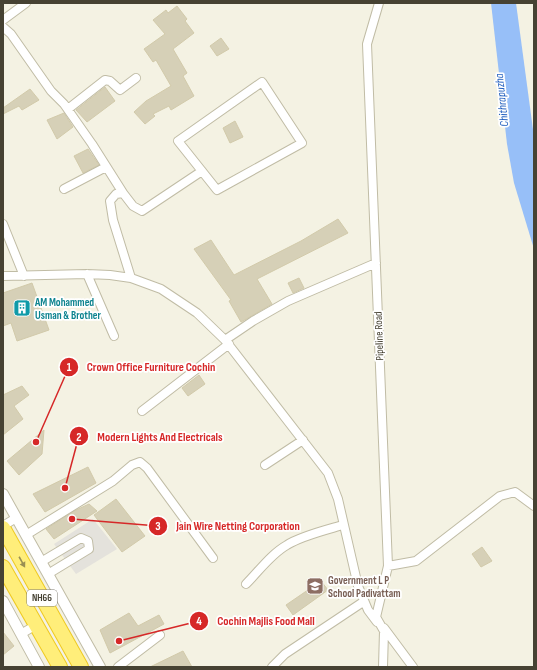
<svg xmlns="http://www.w3.org/2000/svg" width="537" height="670" viewBox="0 0 537 670" font-family="'Sofia Sans Condensed',sans-serif">
	<style>
		.parking { fill: #e4e2dc }
		.water { fill: #97bff8 }
		.building { fill: #d6d0b7; stroke: #d2caaa }
		.lines { fill: none; stroke-linecap: round; stroke-linejoin: round }
		.minor-casing { stroke: #c0bca5; stroke-width: 10 }
		.tertiary-casing { stroke: #c0bca5; stroke-width: 12 }
		.trunk-casing { stroke: #efca21; stroke-width: 16 }
		.minor { stroke: #fff; stroke-width: 8 }
		.tertiary { stroke: #fff; stroke-width: 10 }
		.trunk { stroke: #ffee7a; stroke-width: 14 }
		.oneway { fill: #998f53 }
		.labels { text-anchor: middle; dominant-baseline: central; stroke-width: 3.5; stroke-linejoin: round; paint-order: stroke }
		.shield { fill: #fff; stroke: #7e7b70; stroke-width: 1 }
		.shield-label { font-size: 10px; font-weight: bold; fill: #464233 }
		.culture-label { font-size: 11px; font-weight: bold; fill: #0d838f; stroke: #fff; text-anchor: start }
		.street-label { font-size: 11px; fill: #464233; stroke: #fff }
		.education-label { font-size: 11px; font-weight: bold; fill: #785e54; stroke: #fff; text-anchor: start }
		.water-label { font-size: 12px; font-style: italic; fill: #205ebe; stroke: #fff }
		.leader { fill: none; stroke: #d62828; stroke-width: 1.5 }
		.callout-dot { fill: #d62828; stroke: #fff; stroke-width: 1.5 }
		.mark-label { font-size: 12px; text-anchor: middle; font-weight: bold; fill: #fff }
		.callout-label { font-size: 12px; text-anchor: middle; font-weight: bold; fill: #d62828; stroke: #fff; stroke-width: 3.5; stroke-linejoin: round; paint-order: stroke }
	</style>
	<rect width="100%" height="100%" fill="#f4f2e3"/>
	<!-- parking -->
	<path class="parking" d="M 93,519 L 117,549 L 76,574 L 54,544 Z"/>
	<!-- water -->
	<path class="water" d="M 491,3 L 516,3 L 534,137 L 534,249 L 514,183 L 507,144 Z"/>
	<!-- building -->
	<path class="building" d="M 177,6 L 187,19 L 185,21 L 194,33 L 173,49 L 187,73 L 183,76 L 194,96 L 171,110 L 169,106 L 153,114 L 155,116 L 145,124 L 134,112 L 146,101 L 171,86 L 156,60 L 153,62 L 144,49 L 165,34 L 153,20 L 166,10 L 168,13 Z
		M 221,38 L 229,49 L 217,56 L 210,46 Z
		M 105,87 L 115,101 L 87,122 L 76,110 Z
		M 30,89 L 39,100 L 22,110 L 19,106 L 3,114 L 3,108 Z
		M 64,113 L 73,127 L 57,139 L 47,120 Z
		M 235,121 L 243,137 L 230,143 L 223,128 Z
		M 88,149 L 99,165 L 83,173 L 74,156 Z
		M 338,219 L 348,233 L 257,279 L 272,304 L 241,322 L 229,301 L 231,300 L 194,249 L 211,240 L 234,275 L 301,241 Z
		M 299,278 L 304,288 L 293,293 L 288,283 Z
		M 32,283 L 49,330 L 17,341 L 11,323 L 3,326 L 3,293 Z
		M 199,375 L 205,384 L 188,396 L 182,388 Z
		M 22,386 L 29,395 L 14,406 L 23,419 L 3,435 L 3,395 Z
		M 44,430 L 42,454 L 19,475 L 7,461 Z
		M 88,467 L 96,483 L 45,512 L 33,494 Z
		M 116,499 L 145,536 L 122,552 L 94,515 Z
		M 89,504 L 97,511 L 54,539 L 46,529 L 74,511 Z
		M 482,547 L 492,561 L 481,567 L 472,554 Z
		M 321,581 L 328,590 L 293,615 L 286,605 Z
		M 129,613 L 138,626 L 159,615 L 164,624 L 110,653 L 100,630 Z
		M 3,632 L 14,646 L 3,655 Z
		M 183,651 L 192,667 L 150,667 Z"/>
	<g class="lines">
		<!-- minor casing -->
		<g class="minor-casing">
			<path id="minor" d="M 379,3 L 367,44 L 388,566 L 376,617 L 384,631 L 383,667
				M 3,20 L 26,3
				M 3,27 L 11,34 L 51,91 L 64,104 L 92,144 L 123,193 L 116,194 L 110,201 L 113,220 L 131,278
				M 262,82 L 302,143 L 217,190 L 178,141 Z
				M 68,109 L 105,80 L 110,81 L 120,90 L 136,78
				M 64,189 L 106,167
				M 123,193 L 133,206 L 142,211 L 202,171
				M 3,224 L 24,276
				M 87,274 L 114,336
				M 3,276 L 87,274 L 110,275 L 131,278 L 161,289 L 197,313 L 225,340 L 328,473 L 338,499 L 358,586 L 368,610 L 377,622
				M 225,340 L 253,321 L 288,301 L 376,263
				M 142,411 L 229,344
				M 265,465 L 303,440
				M 3,526 L 16,518
				M 26,535 L 113,481 L 132,465 L 140,462 L 147,468 L 213,558
				M 41,562 L 81,538 L 88,541 L 89,549 L 48,574
				M 388,566 L 416,561 L 500,496 L 515,492 L 534,506
				M 246,584 C 259,571 271,554 287,545 C 301,536 326,530 343,525
				M 384,628 L 413,667
				M 21,634 L 36,625
				M 118,667 L 160,635
				M 272,667 L 285,654 L 363,602"/>
		</g>
		<!-- tertiary casing -->
		<g class="tertiary-casing">
			<path id="tertiary" d="M 3,494 L 100,667
				M 3,601 L 39,667"/>
		</g>
		<!-- trunk casing -->
		<g class="trunk-casing">
			<path id="trunk" d="M 3,528 L 81,667
				M 3,567 L 60,667"/>
		</g>
		<!-- minor -->
		<use href="#minor" class="minor"/>
		<!-- tertiary -->
		<use href="#tertiary" class="tertiary"/>
		<!-- trunk -->
		<use href="#trunk" class="trunk"/>
	</g>
	<!-- one-way arrows -->
	<defs><path id="oneway-solid" d="M-6-.8H1V-3.2L6.5 0L1 3.2V.8H-6Z"/></defs>
	<use class="oneway" href="#oneway-solid" transform="translate(22 562) rotate(61)"/>
	<!-- icons -->
	<defs>
		<g id="building-square" transform="scale(0.9)"><rect x="-9" y="-9" width="18" height="18" rx="4" fill="#0f9aa8" stroke="#fff"/><path d="M-4-6H4V6H1V3H-1V6H-4ZM-2.5-4.3h1.7v1.8h-1.7ZM.8-4.3h1.7v1.8H.8ZM-2.5-1h1.7V.8h-1.7ZM.8-1h1.7V.8H.8Z" fill="#fff"/></g>
		<g id="school-square" transform="scale(0.9)"><rect x="-9" y="-9" width="18" height="18" rx="4" fill="#8d6e63" stroke="#fff"/><path d="M0-5L7-2L0 1L-7-2ZM-4 1L0 2.5L4 1V4Q0 6-4 4Z" fill="#fff"/></g>
	</defs>
	<g fill-rule="evenodd">
		<use href="#building-square" x="22" y="308"/>
		<use href="#school-square" x="315" y="586"/>
	</g>
	<g class="labels">
		<!-- shield labels -->
		<rect class="shield" x="27" y="590" width="30" height="16" rx="3"/>
		<g class="shield-label">
			<text x="42" y="598">NH66</text>
		</g>
		<!-- culture labels -->
		<g class="culture-label">
			<text x="35" y="302">AM Mohammed<tspan x="35" dy="13">Usman &amp; Brother</tspan></text>
		</g>
		<!-- street labels -->
		<g class="street-label">
			<text transform="translate(379 336) rotate(-92)">Pipeline Road</text>
		</g>
		<!-- education labels -->
		<g class="education-label">
			<text x="328" y="580">Government L P<tspan x="328" dy="13">School Padivattam</tspan></text>
		</g>
		<!-- water labels -->
		<g class="water-label">
			<text transform="translate(502 100) rotate(-96)">Chithrapuzha</text>
		</g>
	</g>
	<!-- callouts -->
	<path class="leader" d="M36 442L69 367M65 488L79 436M72 519L158 526M119 641L199 621"/>
	<g class="callout-dot">
		<circle cx="36" cy="442" r="4"/>
		<circle cx="65" cy="488" r="4"/>
		<circle cx="72" cy="519" r="4"/>
		<circle cx="119" cy="641" r="4"/>
		<circle cx="69" cy="367" r="10"/>
		<circle cx="79" cy="436" r="10"/>
		<circle cx="158" cy="526" r="10"/>
		<circle cx="199" cy="621" r="10"/>
	</g>
	<g class="mark-label">
		<text x="69" y="371">1</text>
		<text x="79" y="441">2</text>
		<text x="158" y="530">3</text>
		<text x="199" y="625">4</text>
	</g>
	<g class="callout-label">
		<text x="151" y="371">Crown Office Furniture Cochin</text>
		<text x="160" y="441">Modern Lights And Electricals</text>
		<text x="238" y="530">Jain Wire Netting Corporation</text>
		<text x="266" y="625">Cochin Majlis Food Mall</text>
	</g>
	<!-- border -->
	<rect width="537" height="670" fill="none" stroke="#464233" stroke-width="8"/>
</svg>
